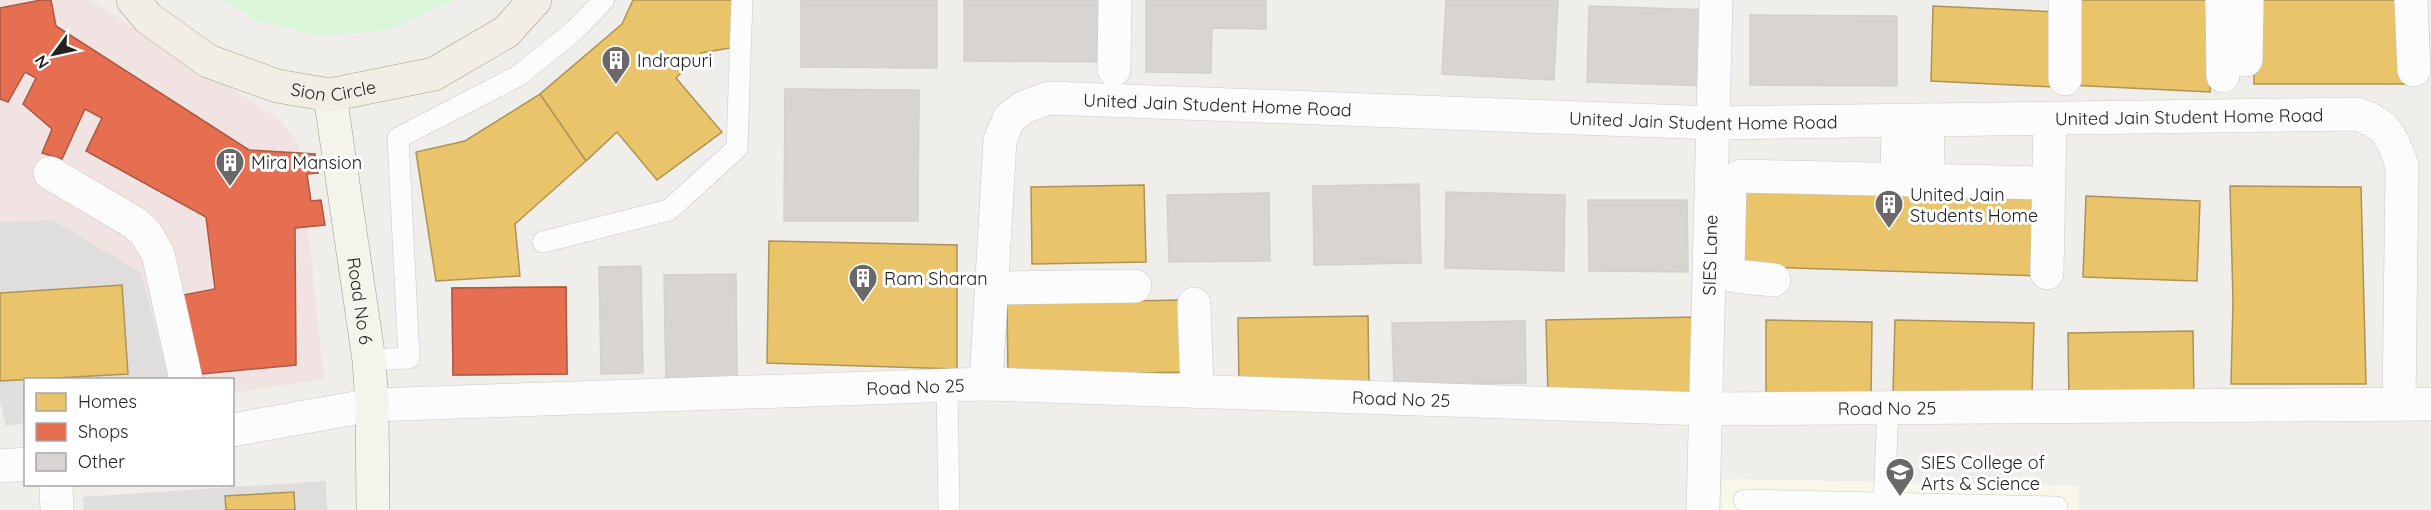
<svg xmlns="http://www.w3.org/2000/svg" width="2431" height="510" viewBox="0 0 2431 510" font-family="Quicksand,sans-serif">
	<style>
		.residential { fill: #dfdedc }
		.commercial { fill: #f1e3e1 }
		.education { fill: #f8f7e8 }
		.park { fill: #daf5da }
		.homes { fill: #e9c46a; stroke: #ad9354; stroke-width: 1.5 }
		.shops { fill: #e76f51; stroke: #ac5843; stroke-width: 1.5 }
		.building { fill: #d7d4d2; stroke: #d3d0cc; stroke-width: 1.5 }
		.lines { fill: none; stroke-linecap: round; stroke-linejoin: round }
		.lane-casing { stroke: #c9c8c7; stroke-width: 22 }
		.street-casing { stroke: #c9c8c7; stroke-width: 34 }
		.secondary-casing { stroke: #999a82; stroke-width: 34 }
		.primary-casing { stroke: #a79c86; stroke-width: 34 }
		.lane { stroke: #fdfcfc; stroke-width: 21 }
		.street { stroke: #fdfcfc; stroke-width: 33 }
		.secondary { stroke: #f4f4ed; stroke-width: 33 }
		.primary { stroke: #f3ede7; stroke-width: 33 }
		.labels { text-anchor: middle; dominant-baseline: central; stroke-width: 6; stroke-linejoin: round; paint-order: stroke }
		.poi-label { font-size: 18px; fill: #222; stroke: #fff; text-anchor: start }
		.street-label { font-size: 18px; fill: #222; stroke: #fff }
	</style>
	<rect width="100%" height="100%" fill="#f0eeeb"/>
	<!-- residential -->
	<path class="residential" d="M 53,220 L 141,273 L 169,379 L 26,380 L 25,423 L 6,426 L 0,401 L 0,222 Z
		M 326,481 L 327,510 L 84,510 L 83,497 Z"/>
	<!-- commercial -->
	<path class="commercial" d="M 0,0 L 89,0 L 278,118 L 299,144 L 324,379 L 233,393 L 232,380 L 169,379 L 141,273 L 53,220 L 0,222 Z"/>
	<!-- education -->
	<path class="education" d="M 1722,479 L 2079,486 L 2078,510 L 1722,510 Z"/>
	<!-- park -->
	<path class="park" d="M 223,0 L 455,0 L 389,30 L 321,36 L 255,20 Z"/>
	<!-- homes -->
	<path class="homes" d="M 633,0 L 740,0 L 735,47 L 701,53 L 676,78 L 722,132 L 657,180 L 617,132 L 586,161 L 540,94 L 622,24 Z
		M 2073,0 L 2213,0 L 2210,92 L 2069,85 Z
		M 2254,0 L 2406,0 L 2406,84 L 2254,84 Z
		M 1933,6 L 2058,12 L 2055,87 L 1931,81 Z
		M 540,94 L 586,161 L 515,224 L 520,276 L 436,281 L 416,152 L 465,141 Z
		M 1737,183 L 2043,193 L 2040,276 L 1735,266 Z
		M 1144,185 L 1146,262 L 1032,264 L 1031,187 Z
		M 2230,186 L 2361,187 L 2366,384 L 2231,384 L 2233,301 Z
		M 2086,196 L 2200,201 L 2197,281 L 2083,277 Z
		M 769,241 L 957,245 L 957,369 L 767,363 Z
		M 122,285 L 128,374 L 0,381 L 0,293 Z
		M 566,287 L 567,374 L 453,375 L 452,288 Z
		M 1186,300 L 1188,372 L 1008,376 L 1007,303 Z
		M 1368,316 L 1369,383 L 1239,385 L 1238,318 Z
		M 1696,317 L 1697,393 L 1548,395 L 1546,320 Z
		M 1766,320 L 1872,322 L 1871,400 L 1766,398 Z
		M 1895,320 L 2034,323 L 2032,395 L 1893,392 Z
		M 2193,331 L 2194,401 L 2069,403 L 2068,333 Z
		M 294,492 L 295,510 L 226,510 L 225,496 Z"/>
	<!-- shops -->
	<path class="shops" d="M 41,0 L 51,0 L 56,26 L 249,150 L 315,154 L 318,173 L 307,174 L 311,201 L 321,200 L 325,225 L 295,228 L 296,365 L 191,375 L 183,295 L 215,289 L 206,217 L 86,151 L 102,118 L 85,109 L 62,159 L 42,153 L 52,129 L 23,104 L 36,78 L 25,72 L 8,102 L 0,99 L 0,8 Z
		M 566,287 L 567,374 L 453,375 L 452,288 Z"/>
	<!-- building -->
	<path class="building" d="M 801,0 L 937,0 L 937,68 L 801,67 Z
		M 964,0 L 1103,0 L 1103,62 L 964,61 Z
		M 1146,0 L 1266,0 L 1266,29 L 1212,28 L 1211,73 L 1146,72 Z
		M 1446,0 L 1558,0 L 1554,80 L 1442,74 Z
		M 1589,6 L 1713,10 L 1711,86 L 1587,82 Z
		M 1750,15 L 1897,16 L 1897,86 L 1750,85 Z
		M 785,89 L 919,90 L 918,221 L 784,221 Z
		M 1419,184 L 1421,263 L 1314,265 L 1313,186 Z
		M 1446,192 L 1565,195 L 1564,271 L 1445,268 Z
		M 1269,193 L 1270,261 L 1169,262 L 1167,195 Z
		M 1588,200 L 1687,200 L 1688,272 L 1589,271 Z
		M 641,266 L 643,373 L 601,374 L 599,267 Z
		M 736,274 L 737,380 L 666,381 L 664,275 Z
		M 1525,321 L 1526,383 L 1394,385 L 1392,323 Z"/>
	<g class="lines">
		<!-- lane casing -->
		<g class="lane-casing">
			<path id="lane" d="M 543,242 L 669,210 L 737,148 L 742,0
				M 369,360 L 409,358 L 398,138 L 518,76 L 574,31 L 604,0
				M 947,386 L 949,510
				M 1744,500 L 2057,507
				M 1884,503 L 1888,408"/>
		</g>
		<!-- street casing -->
		<g class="street-casing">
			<g id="street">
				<path d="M 2222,0 L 2223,76"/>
				<path d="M 2411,0 L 2414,70"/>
				<path d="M 2246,60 L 2247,0"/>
				<path d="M 1114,70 L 1115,0"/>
				<path d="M 2065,79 L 2065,0"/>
				<path d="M 50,173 L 133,222 L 145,232 L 158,254 L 186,380"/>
				<path d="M 1897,180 L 1898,121"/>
				<path d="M 1927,181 L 1928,120"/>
				<path d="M 2047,273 L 2050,118"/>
				<path d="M 1774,280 L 1734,276 L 1728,266 L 1730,183 L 1741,176 L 2049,183"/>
				<path d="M 992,288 L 1135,286"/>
				<path d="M 1194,304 L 1197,391"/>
				<path id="s1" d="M 986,384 L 1000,140 L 1009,118 L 1024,107 L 1049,98 L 1713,123 L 2357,114 C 2388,124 2391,136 2402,165 L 2399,404"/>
				<path id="s2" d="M 232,430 L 372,405 L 986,384 L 1704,409 L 2431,404"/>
				<path d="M 0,466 L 26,464"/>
				<path d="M 56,484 L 57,510"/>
				<path id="s3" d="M 1703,510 L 1716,0"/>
			</g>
		</g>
		<!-- secondary casing -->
		<g class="secondary-casing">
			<g id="secondary">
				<path id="s4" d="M 330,95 L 369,360 L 372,405 L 373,510"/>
			</g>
		</g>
		<!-- primary casing -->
		<g class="primary-casing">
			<g id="primary">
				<path id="s5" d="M 133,0 L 148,18 L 208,61 L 277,86 L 330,95 L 434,74 L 506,32 L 535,0"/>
			</g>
		</g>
		<!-- lane -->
		<use href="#lane" class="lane"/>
		<!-- street -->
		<use href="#street" class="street"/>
		<!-- secondary -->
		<use href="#secondary" class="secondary"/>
		<!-- primary -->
		<use href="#primary" class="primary"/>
	</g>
	<!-- icons -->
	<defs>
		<g id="building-pin" transform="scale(1.5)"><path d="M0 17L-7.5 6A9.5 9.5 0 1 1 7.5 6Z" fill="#6a6968" stroke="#fff"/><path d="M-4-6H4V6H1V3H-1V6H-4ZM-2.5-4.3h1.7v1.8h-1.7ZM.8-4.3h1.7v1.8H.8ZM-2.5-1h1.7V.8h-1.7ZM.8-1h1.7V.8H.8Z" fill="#fff"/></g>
		<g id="university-pin" transform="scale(1.5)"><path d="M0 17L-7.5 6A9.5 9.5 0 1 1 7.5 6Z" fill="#6a6968" stroke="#fff"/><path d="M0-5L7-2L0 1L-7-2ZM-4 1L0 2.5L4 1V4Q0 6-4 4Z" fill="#fff"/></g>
	</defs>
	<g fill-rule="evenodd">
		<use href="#building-pin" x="616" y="60"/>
		<use href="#building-pin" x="230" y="162"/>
		<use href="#building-pin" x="1889" y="204"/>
		<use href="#building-pin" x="863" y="278"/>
		<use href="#university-pin" x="1900" y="472"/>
	</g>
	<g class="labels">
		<!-- poi labels -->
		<g class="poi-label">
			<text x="637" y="60">Indrapuri</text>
			<text x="251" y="162">Mira Mansion</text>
			<text x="1910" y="194">United Jain<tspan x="1910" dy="21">Students Home</tspan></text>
			<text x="884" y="278">Ram Sharan</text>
			<text x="1921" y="462">SIES College of<tspan x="1921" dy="21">Arts &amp; Science</tspan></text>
		</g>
		<!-- street labels -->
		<g class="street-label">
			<text stroke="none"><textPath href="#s5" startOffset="228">Sion Circle</textPath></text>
			<text stroke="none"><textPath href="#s1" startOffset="482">United Jain Student Home Road</textPath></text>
			<text stroke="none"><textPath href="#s1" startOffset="1454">United Jain Student Home Road</textPath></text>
			<text stroke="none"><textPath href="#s1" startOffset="968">United Jain Student Home Road</textPath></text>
			<text stroke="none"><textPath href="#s3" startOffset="255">SIES Lane</textPath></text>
			<text stroke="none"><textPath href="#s4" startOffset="208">Road No 6</textPath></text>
			<text stroke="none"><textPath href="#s2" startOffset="686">Road No 25</textPath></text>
			<text stroke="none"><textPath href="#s2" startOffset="1172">Road No 25</textPath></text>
			<text stroke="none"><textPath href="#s2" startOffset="1658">Road No 25</textPath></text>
		</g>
	</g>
	<!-- legend -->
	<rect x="24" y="378" width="210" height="108" fill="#ffffff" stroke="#a7a7a7" stroke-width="1.5"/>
	<rect x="36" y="393" width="30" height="18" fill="#e9c46a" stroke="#a7a7a7" stroke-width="1.5"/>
	<text x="78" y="408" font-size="18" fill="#222222">Homes</text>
	<rect x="36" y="423" width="30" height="18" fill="#e76f51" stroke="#a7a7a7" stroke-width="1.5"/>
	<text x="78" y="438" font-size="18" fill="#222222">Shops</text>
	<rect x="36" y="453" width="30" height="18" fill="#d7d4d2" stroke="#a7a7a7" stroke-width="1.5"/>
	<text x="78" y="468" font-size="18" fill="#222222">Other</text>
	<!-- north arrow -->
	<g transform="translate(54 54) rotate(237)" stroke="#ffffff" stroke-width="4.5" paint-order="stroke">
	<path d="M0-4.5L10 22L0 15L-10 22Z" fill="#222222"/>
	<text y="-9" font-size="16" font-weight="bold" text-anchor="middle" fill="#222222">N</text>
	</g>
</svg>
